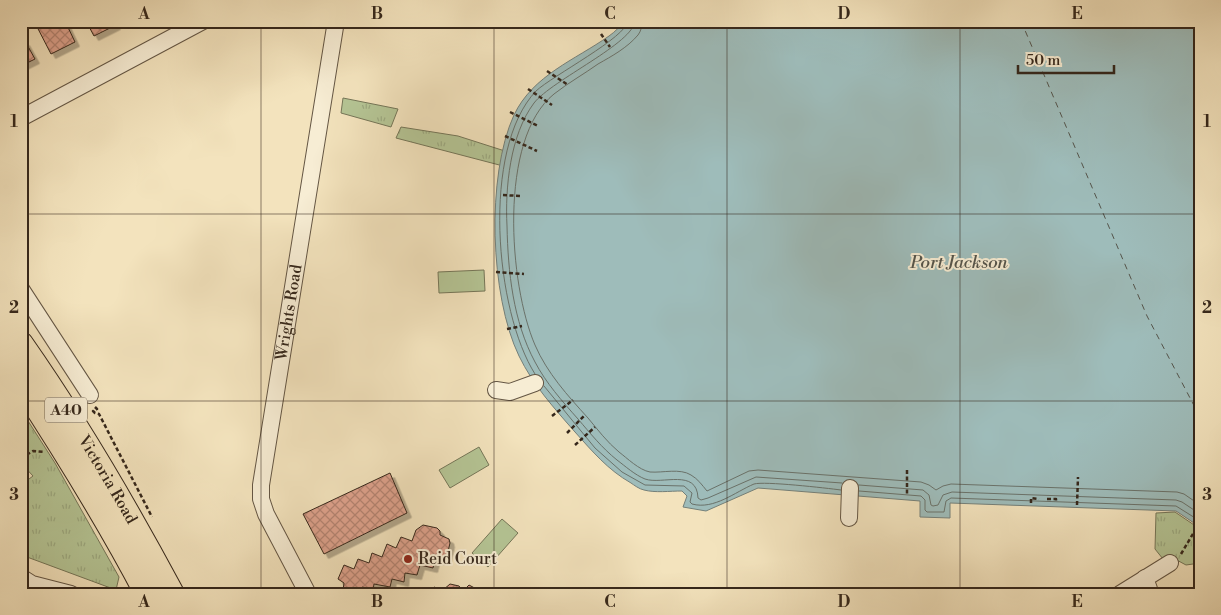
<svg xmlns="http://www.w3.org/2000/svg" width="1221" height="615" viewBox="0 0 1221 615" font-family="'Libre Bodoni',serif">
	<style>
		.park { fill: url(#park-tufts); stroke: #757658 }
		.pitch { fill: #b5c595; stroke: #757658 }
		.water { fill: #9ebcba; stroke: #74807a }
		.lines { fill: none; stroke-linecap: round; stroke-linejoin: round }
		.shore { stroke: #6a726a; stroke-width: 1 }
		.ferry { stroke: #54544b; stroke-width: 1; stroke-dasharray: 6 5; stroke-linecap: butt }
		.building { fill: url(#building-cross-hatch); stroke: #35271b; filter: url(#shadow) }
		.minor-casing { stroke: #645644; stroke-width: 18 }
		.highway-casing { stroke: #35271b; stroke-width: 26 }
		.path { stroke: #35271b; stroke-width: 2.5; stroke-dasharray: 4 2.5; stroke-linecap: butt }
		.minor { stroke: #f7edd4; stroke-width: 16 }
		.highway { stroke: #f3e3bd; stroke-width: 24 }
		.grid { fill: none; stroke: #35271b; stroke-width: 1; stroke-opacity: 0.55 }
		.poi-dot { fill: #8f2418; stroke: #f7edd4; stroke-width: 2 }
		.labels { text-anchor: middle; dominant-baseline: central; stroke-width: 4; stroke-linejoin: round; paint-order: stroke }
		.shield { fill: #f7edd4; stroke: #6f6252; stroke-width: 1 }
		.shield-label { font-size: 15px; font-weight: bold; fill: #35271b }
		.street-label { font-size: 16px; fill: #35271b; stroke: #f7edd4 }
		.poi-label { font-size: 16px; fill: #35271b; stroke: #f7edd4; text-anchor: start }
		.water-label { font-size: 18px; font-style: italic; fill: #54544b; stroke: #f7edd4 }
		.neatline { fill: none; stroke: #35271b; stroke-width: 2 }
		.grid-label { font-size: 16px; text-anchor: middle; font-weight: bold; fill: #35271b }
	</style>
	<defs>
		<pattern id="park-tufts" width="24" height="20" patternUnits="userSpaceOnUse" patternTransform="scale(1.25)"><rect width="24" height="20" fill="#b5c595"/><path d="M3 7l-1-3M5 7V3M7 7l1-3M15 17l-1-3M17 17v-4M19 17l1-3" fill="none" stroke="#9ca980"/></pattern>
		<pattern id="building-cross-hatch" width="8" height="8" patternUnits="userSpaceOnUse" patternTransform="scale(1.25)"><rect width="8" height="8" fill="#dea28d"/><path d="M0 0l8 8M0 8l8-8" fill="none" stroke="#b58472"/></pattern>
		<filter id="shadow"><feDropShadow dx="4.5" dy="4.5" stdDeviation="0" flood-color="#0004"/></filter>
	</defs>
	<rect width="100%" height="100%" fill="#f3e3bd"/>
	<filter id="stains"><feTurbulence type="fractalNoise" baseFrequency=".004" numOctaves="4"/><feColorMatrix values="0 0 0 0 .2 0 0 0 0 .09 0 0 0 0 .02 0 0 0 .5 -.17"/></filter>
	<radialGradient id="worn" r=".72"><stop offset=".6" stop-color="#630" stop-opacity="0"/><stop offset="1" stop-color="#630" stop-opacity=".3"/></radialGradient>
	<!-- park -->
	<path class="park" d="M 343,98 L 398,109 L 391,127 L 341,113 Z
		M 401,127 L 458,136 L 508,152 L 507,167 L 396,138 Z
		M 21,410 L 55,463 L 119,577 L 116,590 L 27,557 L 21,554 L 21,485 L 33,476 L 21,463 Z
		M 1175,512 L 1200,529 L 1200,563 L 1186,565 L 1173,558 L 1163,559 L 1155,549 L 1156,513 Z"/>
	<!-- pitch -->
	<path class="pitch" d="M 484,270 L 485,291 L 439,293 L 438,272 Z
		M 479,447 L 489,465 L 450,488 L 439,470 Z
		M 502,519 L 518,533 L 488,567 L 472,553 Z"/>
	<!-- water -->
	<path class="water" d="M 626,21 L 1200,21 L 1200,527 L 1176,511 L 950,503 L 950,518 L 920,517 L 920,501 L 758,488 L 706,511 L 683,507 L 687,496 L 682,491 C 670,491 655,493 644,490 C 639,489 634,485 631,483 C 608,470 592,451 575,432 C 554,408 533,385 519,356 C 490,296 486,176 514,115 C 533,75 575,60 609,36 C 615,32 620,26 626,21 Z"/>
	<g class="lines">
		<!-- shore -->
		<path class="shore" d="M 635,21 C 634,43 552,80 534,103 C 510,135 505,188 507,226 C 508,272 513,321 535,362 C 546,383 562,401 578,419 C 590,433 602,448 617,460 C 625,466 635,475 645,479 C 662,485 697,468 698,498 L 701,500 L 708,498 L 756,477 L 842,483
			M 642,21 C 642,27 641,31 638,35 C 627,48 612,56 598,64 C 584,74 568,83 554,94 C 498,139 509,285 535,345 C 547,373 568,396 588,418 C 598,430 607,442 619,452 C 627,458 639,470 650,472 C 663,473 680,468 691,475 C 698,479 702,485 707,491 L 749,471 L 758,470 L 921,482 L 929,485 L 936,490 L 943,486 L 951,484 L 1177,492 L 1184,494 L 1200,505
			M 535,374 C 495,311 481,149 536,91 C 552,76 627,37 628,21
			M 544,386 L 595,448 L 622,472 L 645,485 L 684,486 L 692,493 L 690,502 L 692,504 C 714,510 735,492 754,484 C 764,481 826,488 841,490
			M 859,485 L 923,490 L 929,495 L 931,505 L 933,506 L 938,505 L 943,495 L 952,492 L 1176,500 L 1182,502 L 1200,514
			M 859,491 L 921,496 L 925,500 L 925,510 L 927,512 L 944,512 L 946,501 L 951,498 L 1176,506 L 1200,521"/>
		<!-- ferry -->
		<path class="ferry" d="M 1021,21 L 1147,316 L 1200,417"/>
	</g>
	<!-- building -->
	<path class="building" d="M 34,21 L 65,21 L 75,42 L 51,54 Z
		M 86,21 L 114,21 L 116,25 L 94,36 Z
		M 25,41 L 35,59 L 21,66 L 21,43 Z
		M 390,473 L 407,513 L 324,554 L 303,514 Z
		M 423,525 L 437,528 L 440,531 L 440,535 L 449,539 L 450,543 L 446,560 L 435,560 L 433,568 L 420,565 L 417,575 L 405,573 L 404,582 L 392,579 L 390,587 L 374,584 L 373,590 L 362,587 L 360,594 L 348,594 L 348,591 L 343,590 L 344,583 L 338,579 L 344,565 L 354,569 L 358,559 L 369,563 L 372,553 L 382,557 L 387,544 L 396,548 L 401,537 L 412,541 L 416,530 Z
		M 450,584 L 459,586 L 463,591 L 469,585 L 482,592 L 482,594 L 421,594 L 424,591 L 428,594 L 434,587 L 443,590 Z"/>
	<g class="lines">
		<!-- minor casing -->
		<g class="minor-casing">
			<g id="minor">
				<path d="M 21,118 L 203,21"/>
				<path d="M 21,289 L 90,395"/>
				<path d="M 496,390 L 510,392 L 535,383"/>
				<path d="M 849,518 L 850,488"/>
				<path d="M 21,577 L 32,584 L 71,594"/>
				<path d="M 1145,578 L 1149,589 L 1145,594"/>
				<path id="s1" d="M 308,594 L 266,514 L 261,499 L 261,485 L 336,21"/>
				<path d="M 1120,594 L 1170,563"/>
			</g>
		</g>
		<!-- highway casing -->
		<g class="highway-casing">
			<g id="highway">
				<path id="s2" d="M 21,344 C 77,424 126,508 172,594"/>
				<path d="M 21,383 C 66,452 109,521 147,594"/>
			</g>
		</g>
		<!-- path -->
		<path class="path" d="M 601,34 L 610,47
			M 547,71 L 568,85
			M 528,89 L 552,105
			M 510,112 L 538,126
			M 505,136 L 537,151
			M 503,195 L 520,196
			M 496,272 L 524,274
			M 507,329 L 522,326
			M 95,407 L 97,409 L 93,411 L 95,413 L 99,414 L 152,517
			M 552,416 L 573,400
			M 567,433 L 585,415
			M 575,445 L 595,427
			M 21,458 L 33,451 L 44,452
			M 907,470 L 907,495
			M 1047,499 L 1056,499 L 1056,503
			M 1031,503 L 1031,498 L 1039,499
			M 1077,505 L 1078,477
			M 1181,554 L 1200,522"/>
		<!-- minor -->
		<use href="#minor" class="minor"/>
		<!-- highway -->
		<use href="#highway" class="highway"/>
	</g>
	<!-- grid -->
	<path class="grid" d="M 261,21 L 261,594M 494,21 L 494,594M 727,21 L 727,594M 960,21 L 960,594M 21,214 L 1200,214M 21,401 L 1200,401"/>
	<!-- markers -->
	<circle class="poi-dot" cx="408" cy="559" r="5"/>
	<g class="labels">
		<!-- shield labels -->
		<rect class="shield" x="45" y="397.5" width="42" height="25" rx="4"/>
		<g class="shield-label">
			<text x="66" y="410">A40</text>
		</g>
		<!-- street labels -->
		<g class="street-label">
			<text stroke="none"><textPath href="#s1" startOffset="295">Wrights Road</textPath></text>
			<text stroke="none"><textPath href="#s2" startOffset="161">Victoria Road</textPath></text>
		</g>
		<!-- poi labels -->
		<g class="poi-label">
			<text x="418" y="559">Reid Court</text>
		</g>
		<!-- water labels -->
		<g class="water-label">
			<text x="959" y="262">Port Jackson</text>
		</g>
	</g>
	<!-- margin -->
	<rect width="1221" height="615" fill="none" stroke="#f3e3bd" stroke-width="55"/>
	<!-- scale -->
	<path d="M1018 65v8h96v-8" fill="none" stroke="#35271b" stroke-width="2.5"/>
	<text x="1026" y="65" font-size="15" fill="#35271b" stroke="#f7edd4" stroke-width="4" paint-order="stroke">50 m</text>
	<rect x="28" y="28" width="1166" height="560" class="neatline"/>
	<g class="grid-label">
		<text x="144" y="19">A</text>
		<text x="377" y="19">B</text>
		<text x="610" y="19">C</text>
		<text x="844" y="19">D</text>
		<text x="1077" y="19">E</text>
		<text x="14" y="127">1</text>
		<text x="1207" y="127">1</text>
		<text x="14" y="313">2</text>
		<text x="1207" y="313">2</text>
		<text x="14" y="500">3</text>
		<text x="1207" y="500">3</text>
		<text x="144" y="607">A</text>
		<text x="377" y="607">B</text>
		<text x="610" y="607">C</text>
		<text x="844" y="607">D</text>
		<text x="1077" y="607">E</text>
	</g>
	<rect width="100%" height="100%" filter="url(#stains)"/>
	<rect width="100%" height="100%" fill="url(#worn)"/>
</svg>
